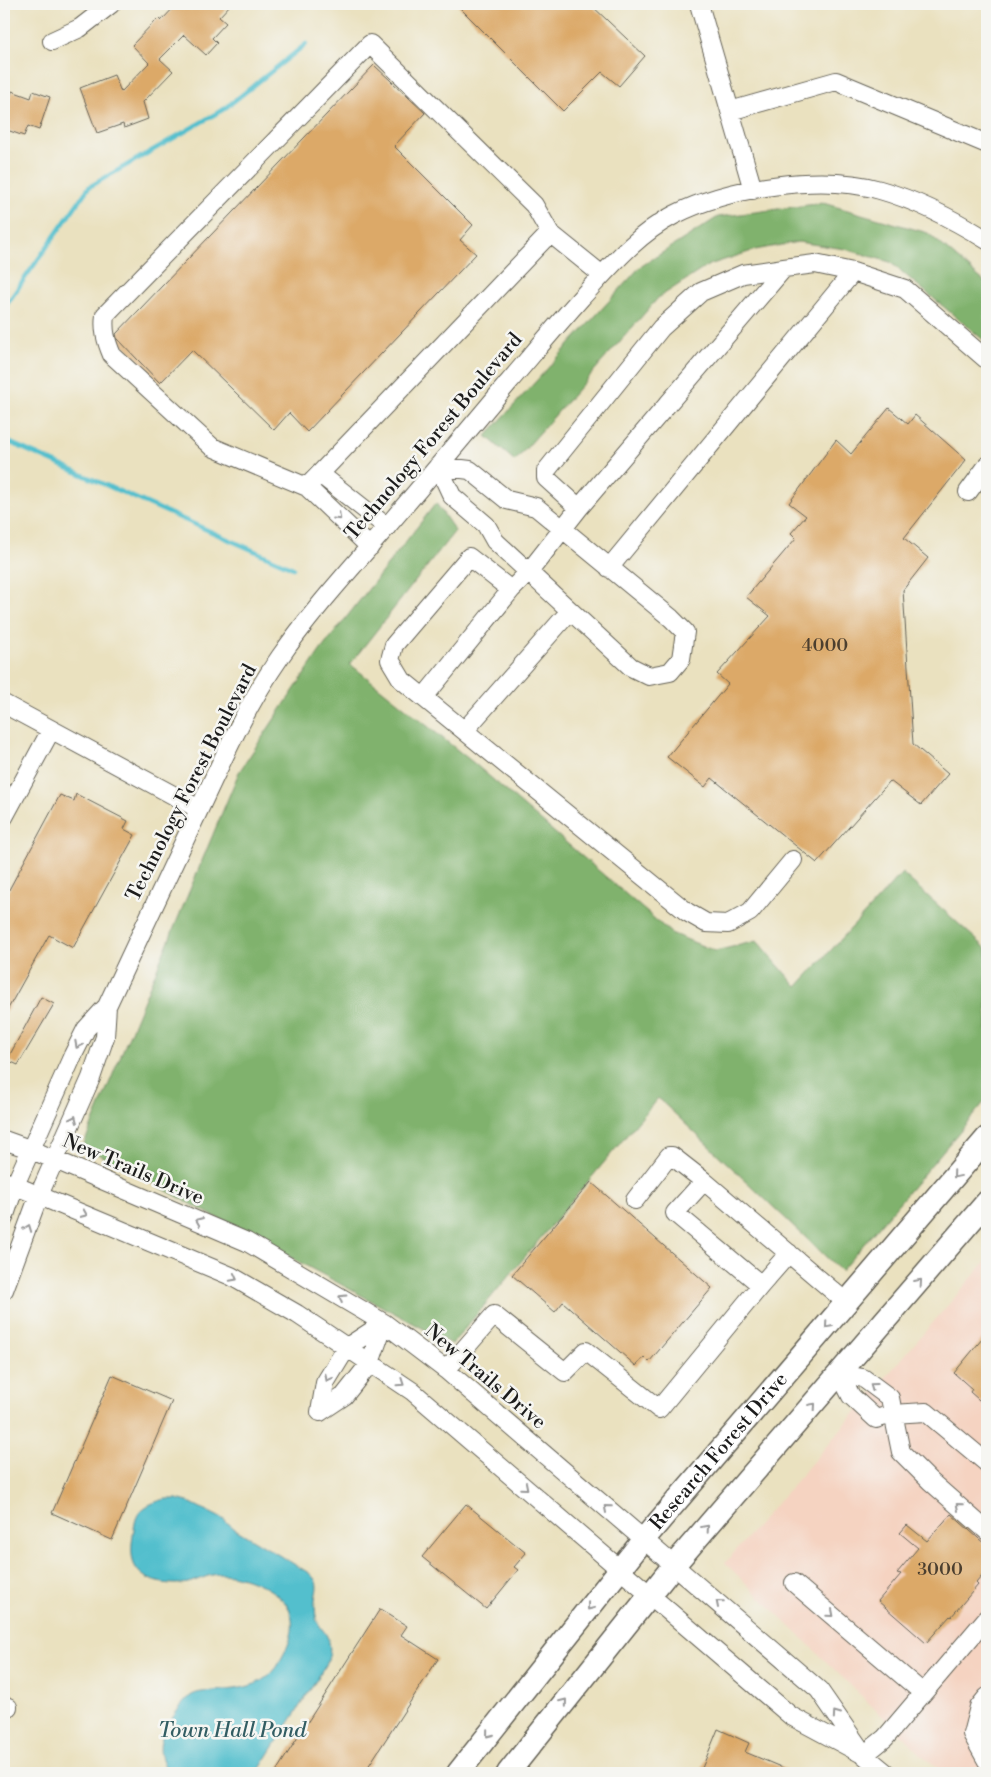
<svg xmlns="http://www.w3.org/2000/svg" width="991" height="1777" viewBox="0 0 991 1777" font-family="'Libre Bodoni',serif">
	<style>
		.built { fill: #f5d3c1 }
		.forest { fill: #80b26d; stroke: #4e6744 }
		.water { fill: #53bfcd; stroke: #386e74 }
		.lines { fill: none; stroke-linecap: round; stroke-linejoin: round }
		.stream { stroke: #53bfcd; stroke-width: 4.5 }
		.building { fill: #dca967 }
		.minor-casing { stroke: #646155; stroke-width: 20 }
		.major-casing { stroke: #646155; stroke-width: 25 }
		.minor { stroke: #fff; stroke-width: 18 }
		.major { stroke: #fff; stroke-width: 22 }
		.oneway { stroke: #999 }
		.labels { text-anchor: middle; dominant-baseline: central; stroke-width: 5; stroke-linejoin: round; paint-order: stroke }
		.number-label { font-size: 18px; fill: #4c3f2f }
		.street-label { font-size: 20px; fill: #1c1c1c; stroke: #f6f6f2 }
		.water-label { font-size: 21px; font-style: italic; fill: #325d63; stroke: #f6f6f2 }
	</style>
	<rect width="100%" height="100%" fill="#f6f6f2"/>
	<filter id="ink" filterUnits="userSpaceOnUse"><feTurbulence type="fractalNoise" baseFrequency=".02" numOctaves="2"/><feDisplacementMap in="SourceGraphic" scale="10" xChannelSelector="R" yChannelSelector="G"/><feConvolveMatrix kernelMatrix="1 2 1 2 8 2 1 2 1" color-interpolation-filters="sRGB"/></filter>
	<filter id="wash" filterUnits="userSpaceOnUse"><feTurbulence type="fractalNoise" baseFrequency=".0096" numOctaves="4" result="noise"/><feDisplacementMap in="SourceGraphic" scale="20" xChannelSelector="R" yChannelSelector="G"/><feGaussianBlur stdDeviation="1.12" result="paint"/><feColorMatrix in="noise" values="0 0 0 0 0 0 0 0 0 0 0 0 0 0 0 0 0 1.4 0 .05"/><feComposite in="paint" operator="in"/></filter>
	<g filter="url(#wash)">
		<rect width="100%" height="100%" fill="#eae1bf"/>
		<!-- built -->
		<path class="built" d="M 987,1260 L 987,1773 L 944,1773 L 922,1755 L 725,1563 Z"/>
		<!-- forest -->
		<path class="forest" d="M 823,203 L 928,233 L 987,284 L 987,343 L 890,262 L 845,249 L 798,242 L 755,250 L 709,265 L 658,298 L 515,461 L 486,436 L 640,267 L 718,217 Z
			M 436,503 L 455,531 L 350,664 L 475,764 L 671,933 L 715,951 L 757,941 L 797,987 L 902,873 L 987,949 L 987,1099 L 841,1271 L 658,1098 L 452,1344 L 83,1146 L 239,772 L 320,651 Z"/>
		<!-- water -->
		<path class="water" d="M 165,1499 L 177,1499 L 191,1503 L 223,1519 L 235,1529 L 309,1573 C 323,1585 314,1591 315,1605 C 315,1610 316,1617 317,1621 C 321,1629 327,1633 329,1642 C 331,1650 329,1657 326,1665 L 259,1770 L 256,1773 L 169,1773 C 163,1764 158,1752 161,1741 C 164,1729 182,1701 192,1695 C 199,1691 207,1692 214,1691 C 255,1688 271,1684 288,1645 C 293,1633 295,1617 287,1605 C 275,1588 242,1574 220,1574 C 209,1574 199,1580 188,1583 C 169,1586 139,1583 133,1561 C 130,1548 133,1535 135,1523 C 138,1507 152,1503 165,1499 Z"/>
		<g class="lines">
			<!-- stream -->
			<path class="stream" d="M 4,308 L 89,187 L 224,109 L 306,44
				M 4,440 L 293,568"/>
		</g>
		<g id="blocks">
			<!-- building -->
			<path class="building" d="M 177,4 L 231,4 L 219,17 L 226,23 L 212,38 L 217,43 L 206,55 L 184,35 L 160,59 L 173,71 L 143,102 L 148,119 L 124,128 L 123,124 L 97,133 L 80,88 L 114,75 L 121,92 L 149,63 L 132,45 L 158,18 L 161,21 Z
				M 456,4 L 590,4 L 645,56 L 619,86 L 602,72 L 563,111 Z
				M 374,65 L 425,113 L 394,146 L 473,225 L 460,240 L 476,254 L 307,432 L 289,413 L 274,430 L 192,350 L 160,383 L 117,338 L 116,334 Z
				M 12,91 L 31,98 L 33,91 L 50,97 L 39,130 L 28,126 L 24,136 L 4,129 L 4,114 Z
				M 889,408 L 908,424 L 915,415 L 966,460 L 904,538 L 928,558 L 903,590 L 913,744 L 948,774 L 921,805 L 890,781 L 817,863 L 712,778 L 705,787 L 667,757 L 728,684 L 717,674 L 770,616 L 746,597 L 796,538 L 791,533 L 806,516 L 789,503 L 836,440 L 851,454 Z
				M 76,794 L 128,821 L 124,829 L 135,835 L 73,948 L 49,935 L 4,1016 L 4,899 L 60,795 L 74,801 Z
				M 41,997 L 54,1004 L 18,1065 L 7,1060 Z
				M 591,1182 L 712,1288 L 649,1362 L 644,1357 L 636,1366 L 563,1302 L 555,1312 L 512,1275 Z
				M 987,1333 L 987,1407 L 970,1392 L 972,1389 L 954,1373 Z
				M 112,1375 L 172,1401 L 112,1540 L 52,1513 Z
				M 466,1504 L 526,1553 L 514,1567 L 518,1570 L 486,1609 L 422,1557 Z
				M 951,1514 L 987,1546 L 987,1570 L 976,1583 L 978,1585 L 951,1617 L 950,1616 L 926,1643 L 878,1601 L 901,1574 L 897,1573 L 918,1548 L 900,1533 L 907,1525 L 927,1541 Z
				M 380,1609 L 407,1626 L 401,1635 L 438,1659 L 364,1773 L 275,1773 Z
				M 718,1729 L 749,1743 L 745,1752 L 795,1773 L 700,1773 Z"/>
		</g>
	</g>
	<g filter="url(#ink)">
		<use href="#blocks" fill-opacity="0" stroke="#646155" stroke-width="1"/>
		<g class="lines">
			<!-- minor casing -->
			<g class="minor-casing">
				<path id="minor" d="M 699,4 L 753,190
					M 52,41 L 80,28 L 111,4
					M 730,111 L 836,81 L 987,144
					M 550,233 L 307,487 L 212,447 L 112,355 C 106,341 103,330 105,315 L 370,44 L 534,205 L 550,233 L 602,275
					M 784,268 L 579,508 L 528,573 L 511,590 L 469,557 L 394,645 L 390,660 L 402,680 L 687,912 L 706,923 L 728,924 L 750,912 L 793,860
					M 438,466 L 470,470 L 507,500 L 536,507 L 671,618 L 685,632 L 681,659 L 670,672 L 649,676 L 631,667 L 495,541 L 486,525 L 452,496 Z
					M 320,474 L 387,527
					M 307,487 L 370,547
					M 968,492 L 987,466
					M 579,508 L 546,478 L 546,471 L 661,328 L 701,292 L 743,274 L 784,268 L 815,264 L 853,272
					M 609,568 L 853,272 L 905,289 L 987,360
					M 424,697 L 511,590
					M 4,704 L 199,809
					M 465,730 L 570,611
					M 4,817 L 51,730
					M 4,1140 L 32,1150 L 247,1242 L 384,1323 L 446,1370 L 819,1690 L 862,1752
					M 4,1181 L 231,1276 L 297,1314 L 412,1391 L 791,1716 L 864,1755 L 886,1773
					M 635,1200 L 669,1156 L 672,1156 L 704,1181
					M 4,1218 L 15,1185 L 73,1055 L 86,1029 L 107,1006 C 137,942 167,878 197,814 C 222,761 246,706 280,657 C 311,612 349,571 384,530 C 426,481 467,432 508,383 C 532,355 556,326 581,298 C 609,268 637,234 674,215 C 729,187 821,173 880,190 C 919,201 953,219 987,240
					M 761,1285 L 789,1253
					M 4,1290 L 39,1195 L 91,1078 L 105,1037 L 107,1006
					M 446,1370 L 494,1315 L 565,1372 L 586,1351 L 659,1409 L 761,1285 L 675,1213 L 704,1181 L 847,1303
					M 840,1374 L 863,1378 L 890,1398 L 901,1452 L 930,1481 L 987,1531
					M 840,1374 L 851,1396 L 876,1419 L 892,1414 L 926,1412 L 987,1463
					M 320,1412 L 325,1383 L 347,1347 L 384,1323
					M 320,1412 L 344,1396 L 370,1363 L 384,1323
					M 794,1583 L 923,1693
					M 987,1697 L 979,1707 L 972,1734 L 987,1761
					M 4,1708 L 8,1707
					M 864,1755 L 885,1738 L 987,1618"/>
			</g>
			<!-- major casing -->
			<g class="major-casing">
				<g id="major">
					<path id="s1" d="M 458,1773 L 644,1539 L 987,1138"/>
					<path d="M 508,1773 L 674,1565 L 987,1202"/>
				</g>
			</g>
			<!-- minor -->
			<use href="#minor" class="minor"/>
			<!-- major -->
			<use href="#major" class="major"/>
		</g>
		<!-- one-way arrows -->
		<defs><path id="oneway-chevron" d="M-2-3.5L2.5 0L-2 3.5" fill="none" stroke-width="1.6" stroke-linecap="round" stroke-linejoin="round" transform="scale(1.25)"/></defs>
		<g class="oneway">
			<use href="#oneway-chevron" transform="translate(338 517) rotate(44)"/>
			<use href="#oneway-chevron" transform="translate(78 1045) rotate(118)"/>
			<use href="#oneway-chevron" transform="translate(74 1119) rotate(-66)"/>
			<use href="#oneway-chevron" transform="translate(956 1175) rotate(130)"/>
			<use href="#oneway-chevron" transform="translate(84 1214) rotate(23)"/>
			<use href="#oneway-chevron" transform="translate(199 1221) rotate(-157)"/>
			<use href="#oneway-chevron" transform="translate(28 1228) rotate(-69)"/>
			<use href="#oneway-chevron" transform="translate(234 1278) rotate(28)"/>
			<use href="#oneway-chevron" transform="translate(919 1282) rotate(-49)"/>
			<use href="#oneway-chevron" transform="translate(342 1298) rotate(-148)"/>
			<use href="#oneway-chevron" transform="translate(828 1325) rotate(131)"/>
			<use href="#oneway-chevron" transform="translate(328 1378) rotate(119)"/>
			<use href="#oneway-chevron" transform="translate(401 1383) rotate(34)"/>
			<use href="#oneway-chevron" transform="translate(873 1386) rotate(-144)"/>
			<use href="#oneway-chevron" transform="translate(813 1406) rotate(-49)"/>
			<use href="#oneway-chevron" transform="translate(525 1487) rotate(41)"/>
			<use href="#oneway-chevron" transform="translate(959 1506) rotate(-139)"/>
			<use href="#oneway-chevron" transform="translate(607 1508) rotate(-139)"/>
			<use href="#oneway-chevron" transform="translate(706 1528) rotate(-49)"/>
			<use href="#oneway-chevron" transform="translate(719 1603) rotate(-139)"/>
			<use href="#oneway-chevron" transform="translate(590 1607) rotate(128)"/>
			<use href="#oneway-chevron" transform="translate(831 1614) rotate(41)"/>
			<use href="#oneway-chevron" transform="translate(564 1702) rotate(-51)"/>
			<use href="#oneway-chevron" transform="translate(836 1714) rotate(-125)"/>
			<use href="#oneway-chevron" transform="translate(489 1734) rotate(129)"/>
		</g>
	</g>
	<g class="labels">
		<!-- number labels -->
		<g class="number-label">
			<text x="825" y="645">4000</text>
			<text x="940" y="1569">3000</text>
		</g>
		<!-- street labels -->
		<g class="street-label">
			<text transform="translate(434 437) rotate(-50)">Technology Forest Boulevard</text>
			<text transform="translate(192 783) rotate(-63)">Technology Forest Boulevard</text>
			<text transform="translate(133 1170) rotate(23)">New Trails Drive</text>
			<text transform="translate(485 1377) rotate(40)">New Trails Drive</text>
			<text stroke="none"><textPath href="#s1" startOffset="414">Research Forest Drive</textPath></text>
		</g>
		<!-- water labels -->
		<g class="water-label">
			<text x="232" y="1731">Town Hall Pond</text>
		</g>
	</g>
	<!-- margin -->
	<rect width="991" height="1777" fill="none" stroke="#f6f6f2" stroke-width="20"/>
</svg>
